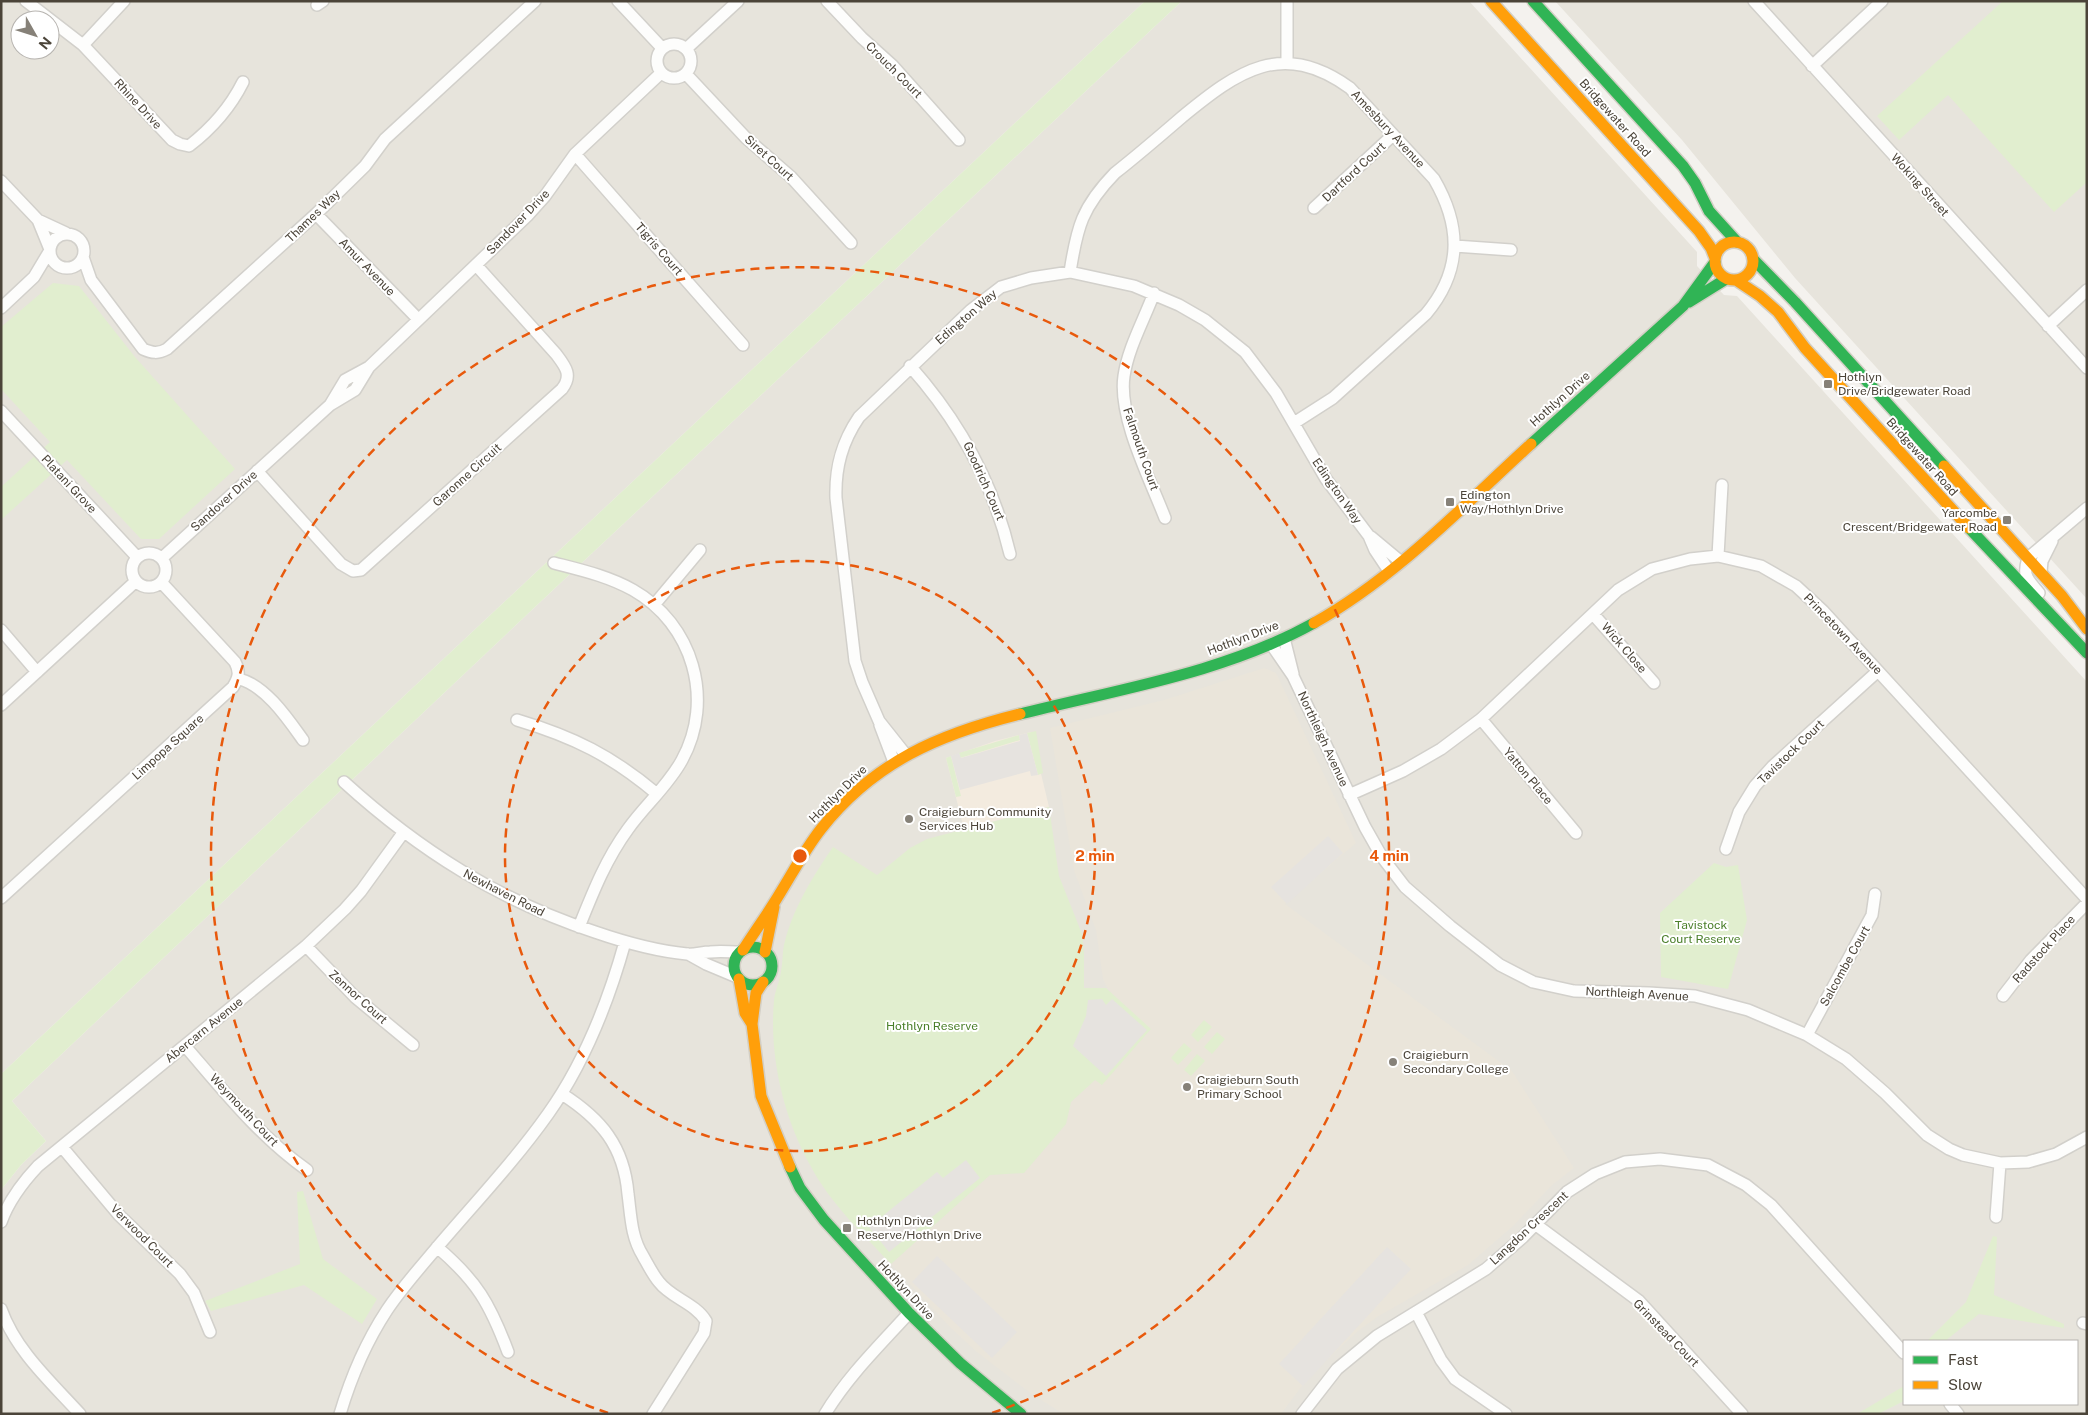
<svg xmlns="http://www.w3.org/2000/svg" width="2088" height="1415" viewBox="0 0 2088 1415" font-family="'Public Sans',sans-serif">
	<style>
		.residential { fill: #e7e4dc; fill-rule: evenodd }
		.commercial { fill: #f3ebdf }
		.education { fill: #eae5da }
		.green { fill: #e1eecf }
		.parking { fill: #e6e3df }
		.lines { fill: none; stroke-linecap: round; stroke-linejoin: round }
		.street-casing { stroke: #d2d0cb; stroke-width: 14 }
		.fast-casing { stroke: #d3cfc5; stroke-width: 14 }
		.slow-casing { stroke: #d3cfc5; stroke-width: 14 }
		.street { stroke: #fdfdfc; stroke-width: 11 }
		.fast { stroke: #30b455; stroke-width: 11 }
		.slow { stroke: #ff9f0a; stroke-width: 11 }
		.ring { fill: none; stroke: #e8590c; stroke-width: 2.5; stroke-dasharray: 9 6 }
		.poi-dot { fill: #868178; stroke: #fff; stroke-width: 2 }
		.labels { text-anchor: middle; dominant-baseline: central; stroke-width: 4; stroke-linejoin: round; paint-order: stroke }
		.street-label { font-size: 12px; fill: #4b4439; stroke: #fff }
		.poi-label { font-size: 12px; fill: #4b4439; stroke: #fff; text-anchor: start }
		.park-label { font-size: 12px; fill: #4a7f2a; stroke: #fff }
		.centre { fill: #e8590c; stroke: #fff; stroke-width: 2.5 }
		.ring-label { font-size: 15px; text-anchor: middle; font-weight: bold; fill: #e8590c; stroke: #fff; stroke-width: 4; stroke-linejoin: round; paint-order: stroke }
	</style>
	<rect width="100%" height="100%" fill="#f4f2ee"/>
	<!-- residential -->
	<path class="residential" d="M 1,1 L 1145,1 L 1,1074 ZM 20,20 L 50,20 L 50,50 L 20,50 Z
		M 1182,1 L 1469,1 L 1697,252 L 1697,266 L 1724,295 L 1737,296 L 2087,682 L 2087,1414 L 1,1414 L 1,1190 L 21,1165 L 46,1141 L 12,1101 L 587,558 ZM 1904,1341 L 2077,1341 L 2077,1404 L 1904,1404 Z
		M 1555,1 L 2087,1 L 2087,599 L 1795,278 L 1682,140 Z"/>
	<!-- commercial -->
	<path class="commercial" d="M 1031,732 L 1049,807 L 964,829 L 946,758 L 995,741 Z"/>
	<!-- education -->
	<path class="education" d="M 1264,668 L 1276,673 L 1356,843 L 1285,904 L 1512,1071 L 1574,1168 L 1552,1185 L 1513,1226 L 1468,1265 L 1377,1317 L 1358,1331 L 1310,1375 L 1281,1414 L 1064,1414 L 1033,1395 L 977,1352 L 952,1329 L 891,1264 L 990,1175 L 1024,1173 L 1066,1124 L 1071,1102 L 1095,1080 L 1103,1085 L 1110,993 L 1103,979 L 1096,930 L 1074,870 L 1050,728 L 1164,700 Z"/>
	<!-- green -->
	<path class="green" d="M 1145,1 L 1182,1 L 587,558 L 12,1101 L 46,1141 L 21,1165 L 1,1190 L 1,1074 Z
		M 2003,1 L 2087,1 L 2087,182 L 2054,212 L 1948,95 L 1899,140 L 1877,116 Z
		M 53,283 L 79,286 L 135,357 L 235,469 L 159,539 L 141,539 L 67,460 L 1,520 L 1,487 L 50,442 L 1,389 L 1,327 Z
		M 1036,731 L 1043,773 L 1038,775 L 1027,733 Z
		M 1019,735 L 1020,740 L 960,758 L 959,753 Z
		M 951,756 L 961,796 L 956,797 L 946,758 Z
		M 1049,807 L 1059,876 L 1082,934 L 1084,953 L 1084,988 L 1106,988 L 1151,1029 L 1102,1085 L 1095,1080 L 1071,1102 L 1066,1124 L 1024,1173 L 990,1175 L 891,1264 C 862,1233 830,1203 810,1165 C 783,1116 769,1056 774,1000 C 775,990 780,981 781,971 C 783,962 782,954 784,945 C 792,910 813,876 833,847 L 877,875 L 910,848 L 927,839 Z
		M 1714,863 L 1726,867 L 1738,865 L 1747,920 L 1728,989 L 1661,977 L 1660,913 Z
		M 1204,1020 L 1212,1027 L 1198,1042 L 1191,1035 Z
		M 1217,1032 L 1225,1039 L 1212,1054 L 1204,1047 Z
		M 1184,1043 L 1192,1050 L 1178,1065 L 1171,1058 Z
		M 1197,1054 L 1205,1061 L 1191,1076 L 1184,1070 Z
		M 303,1191 L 323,1259 L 377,1299 L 362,1324 L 304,1285 L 211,1311 L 205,1301 L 300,1264 L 297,1192 Z
		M 1993,1236 L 1997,1237 L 1994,1295 L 2064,1324 L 2064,1328 L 1979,1314 L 1945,1341 L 1927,1341 L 1966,1302 Z
		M 1904,1386 L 1904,1401 L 1878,1414 L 1857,1414 Z"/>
	<!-- parking -->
	<path class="parking" d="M 1027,733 L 1038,775 L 1031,776 L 1030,771 L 960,790 L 951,756 L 959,753 L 961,758 L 1020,741 L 1019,735 Z
		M 1328,836 L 1343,853 L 1287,904 L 1271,887 Z
		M 1102,999 L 1106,1005 L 1112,999 L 1147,1030 L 1106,1076 L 1073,1046 L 1086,1016 L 1088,1000 Z
		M 966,1160 L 980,1178 L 889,1252 L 869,1227 L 937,1172 L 943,1178 Z
		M 1387,1247 L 1411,1269 L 1303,1386 L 1279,1364 Z
		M 937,1256 L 1017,1332 L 992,1358 L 912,1282 Z"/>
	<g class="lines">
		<!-- street casing -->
		<g class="street-casing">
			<path id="street" d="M 26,1 L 83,45 L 172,140 L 180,144 L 189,146 C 211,129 231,106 243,82
				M 618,1 L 662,48
				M 827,1 L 862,38 L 892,65 L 959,140
				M 1754,1 L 2087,368
				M 317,5 L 323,1
				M657 61a17 17 0 1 1 34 0a17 17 0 1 1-34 0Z
				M 83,45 L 124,1
				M 686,49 L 738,1
				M 1287,63 L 1287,3
				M 1812,66 L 1882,1
				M 686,74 L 746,138 L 791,177 L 851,243
				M 575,154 L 743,345
				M 1,181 L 38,220 L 49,247
				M 1314,208 L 1393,135
				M 316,214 L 418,319
				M 38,220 L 66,233
				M50 251a17 17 0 1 1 34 0a17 17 0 1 1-34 0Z
				M 1455,246 L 1511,250
				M 83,257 L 91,280 L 143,349 C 152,353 158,354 167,349 L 316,214 L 365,166 L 385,139 L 535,1
				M 1070,272 C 1077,227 1082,207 1115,173 C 1138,155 1160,136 1182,117 C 1238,71 1282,39 1350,88 L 1434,179 C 1462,227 1462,271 1426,314 L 1333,398 L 1294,423
				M 1154,293 C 1144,320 1128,348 1124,376 C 1118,417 1150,479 1165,518
				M 1,308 L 34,277 L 49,252
				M 2048,326 L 2087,290
				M 910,366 C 959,421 993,482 1010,554
				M 330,405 L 355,390 L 369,367 L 527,216 L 545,196 L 575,154 L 661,73
				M 1,411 L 137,557
				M 257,471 L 341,564 L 353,571 L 361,570 L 562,389 C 573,375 565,366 556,354 L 476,265
				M 1371,537 L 1401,562
				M132 570a17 17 0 1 1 34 0a17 17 0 1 1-34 0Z
				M 1718,556 L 1722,485
				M 162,558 L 330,405 L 345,380 L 369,367
				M 554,563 C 581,570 608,576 633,590 C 693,624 715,700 682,760 C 668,786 645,805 628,829 C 606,859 593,892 579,927
				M 2041,572 L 2042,561 L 2052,541
				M 2039,593 C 2028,579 2022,577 2028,558 L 2087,508
				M 654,605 L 700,550
				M 1593,614 L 1654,683
				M 1,630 L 37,672
				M 1284,638 L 1293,674
				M 1271,644 L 1293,676 L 1365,827 L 1382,857 L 1405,887 L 1450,926 L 1500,965 L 1533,982 L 1574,991 L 1649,993 L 1695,996 L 1748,1010 L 1807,1035 L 1846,1059 L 1885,1093 L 1927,1135 L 1949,1149 L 1963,1155 L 2000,1163 L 2028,1162 L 2056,1154 L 2087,1137
				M 239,679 C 265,685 288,719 303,740
				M 1,705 L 136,581
				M 1481,719 L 1576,833
				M 517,720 C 574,737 612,756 657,794
				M 880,725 L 894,762
				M 906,755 L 879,721 L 862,682 L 855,661 L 836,498 C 835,467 842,442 859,417 L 971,310 L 1001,287 L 1031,278 L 1070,272 L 1134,286 L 1179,305 L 1205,320 L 1245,352 L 1276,393 L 1326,479 L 1369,536 L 1375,550 L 1389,571
				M 344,782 C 420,851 498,900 595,932 C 624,942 656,951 687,954 C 694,955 702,952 710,952 C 720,951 730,952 740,952
				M 1349,795 L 1403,771 L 1441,749 L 1481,719 L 1618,590 L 1652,569 L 1690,559 L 1718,556 L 1761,566 L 1796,586 L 1823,611 L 2087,899
				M 1726,849 L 1739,812 L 1755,786 L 1773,766 L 1878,671
				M 1,898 L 233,687 C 239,677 240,672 235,662 L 161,582
				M 306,946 L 355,997 L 413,1045
				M 688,954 L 706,964 L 737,977
				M 2003,996 L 2031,960 L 2087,903
				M 1807,1035 L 1872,915 L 1875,894
				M 185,1046 C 223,1090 259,1136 307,1170
				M 562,1094 C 601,1119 624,1146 628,1194 C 631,1216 631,1237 643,1256 C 648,1265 653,1275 659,1282 C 671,1298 695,1303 706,1321 L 704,1333 L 653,1414
				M 62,1147 L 119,1215 L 180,1274 L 194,1293 L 210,1332
				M 1996,1217 L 2000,1163
				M 1,1222 C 9,1200 22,1183 38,1166 L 306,946 L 345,909 L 361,891 L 403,833
				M 1535,1224 L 1639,1301 L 1742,1414
				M 437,1247 C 477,1281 490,1304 508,1352
				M 1,1309 C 16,1351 51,1382 80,1414
				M 1416,1312 L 1441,1360 L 1455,1379 L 1506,1414
				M 2083,1323 L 2087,1324
				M 1950,1404 L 1958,1414
				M 340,1414 C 351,1377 366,1342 387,1310 C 401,1289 418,1270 434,1251 C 472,1206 514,1162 548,1114 C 585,1062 608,1003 625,942
				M 825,1414 C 848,1376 879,1346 909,1313
				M 1302,1414 L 1337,1369 L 1377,1336 L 1486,1269 L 1523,1237 L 1567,1192 L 1595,1174 L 1625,1162 L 1660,1159 L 1708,1165 L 1746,1185 L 1771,1205 L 1904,1353"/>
		</g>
		<!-- fast casing -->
		<g class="fast-casing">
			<path id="fast" d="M 1533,1 L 1683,166 L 1695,183 L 1709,211 L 1737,242
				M 1754,260 L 1795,302 L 1944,466
				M 1689,302 L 1726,279
				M 1531,444 L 1683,306 L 1715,262
				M 1969,528 L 2087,653
				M 1020,714 C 1119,689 1224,673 1314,623
				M734 966a19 19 0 1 1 38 0a19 19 0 1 1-38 0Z
				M 790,1167 L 800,1188 L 824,1220 L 909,1313 L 960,1363 L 1021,1414"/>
		</g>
		<!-- slow casing -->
		<g class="slow-casing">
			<path id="slow" d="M 1491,1 L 1699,231 L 1711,248 L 1715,258
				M1715 261a19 19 0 1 1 38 0a19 19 0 1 1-38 0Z
				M 1736,280 L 1760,296 L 1778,312 L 1805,348 L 1969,528
				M 1944,466 L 2062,596 L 2087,629
				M 1314,623 C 1396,577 1462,507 1531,444
				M 743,950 C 753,934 764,919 774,903 C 790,878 803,852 821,829 C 874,762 939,734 1020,714
				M 765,952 L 774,907
				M 739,979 L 745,1013 L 752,1024 L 761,1096 L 790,1167
				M 752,1024 L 756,993 L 763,982"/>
		</g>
		<!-- street -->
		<use href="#street" class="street"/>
		<!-- fast -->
		<use href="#fast" class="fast"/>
		<!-- slow -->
		<use href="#slow" class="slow"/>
	</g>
	<!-- distance rings -->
	<g class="ring">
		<circle cx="800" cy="856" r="295"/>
		<path d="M608 1413A589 589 0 1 1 992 1413"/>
	</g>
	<!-- markers -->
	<g class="poi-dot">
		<rect x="1823" y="379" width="10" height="10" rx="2.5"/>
		<rect x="1445" y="497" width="10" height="10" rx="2.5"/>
		<rect x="2002" y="515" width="10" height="10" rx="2.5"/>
		<circle cx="909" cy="819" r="5"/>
		<circle cx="1393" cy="1062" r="5"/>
		<circle cx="1187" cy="1087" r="5"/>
		<rect x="842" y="1223" width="10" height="10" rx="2.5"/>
	</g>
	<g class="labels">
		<!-- street labels -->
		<g class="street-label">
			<text transform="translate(894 70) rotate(45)">Crouch Court</text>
			<text transform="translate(138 104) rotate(47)">Rhine Drive</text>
			<text transform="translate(1615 118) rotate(48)">Bridgewater Road</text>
			<text transform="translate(1388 129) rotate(47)">Amesbury Avenue</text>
			<text transform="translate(769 158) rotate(42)">Siret Court</text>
			<text transform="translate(1354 172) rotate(-43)">Dartford Court</text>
			<text transform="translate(1920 185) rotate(48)">Woking Street</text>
			<text transform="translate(313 216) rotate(-44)">Thames Way</text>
			<text transform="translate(518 222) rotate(-46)">Sandover Drive</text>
			<text transform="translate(659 249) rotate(49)">Tigris Court</text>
			<text transform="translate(367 267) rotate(46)">Amur Avenue</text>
			<text transform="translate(966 317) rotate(-41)">Edington Way</text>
			<text transform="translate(1560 399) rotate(-42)">Hothlyn Drive</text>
			<text transform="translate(1141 449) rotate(71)">Falmouth Court</text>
			<text transform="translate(1922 457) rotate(48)">Bridgewater Road</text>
			<text transform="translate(467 475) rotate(-42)">Garonne Circuit</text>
			<text transform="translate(984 481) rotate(66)">Goodrich Court</text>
			<text transform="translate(69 484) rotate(47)">Platani Grove</text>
			<text transform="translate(1337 491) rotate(55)">Edington Way</text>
			<text transform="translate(224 501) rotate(-42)">Sandover Drive</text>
			<text transform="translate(1843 634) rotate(46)">Princetown Avenue</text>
			<text transform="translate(1243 638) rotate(-21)">Hothlyn Drive</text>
			<text transform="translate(1624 648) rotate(49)">Wick Close</text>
			<text transform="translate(1323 739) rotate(65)">Northleigh Avenue</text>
			<text transform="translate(168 747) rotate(-42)">Limpopa Square</text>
			<text transform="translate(1791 752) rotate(-44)">Tavistock Court</text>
			<text transform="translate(1528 776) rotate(50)">Yatton Place</text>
			<text transform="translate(838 794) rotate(-45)">Hothlyn Drive</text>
			<text transform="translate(504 893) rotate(27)">Newhaven Road</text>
			<text transform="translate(2044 949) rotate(-48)">Radstock Place</text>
			<text transform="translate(1845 966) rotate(-61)">Salcombe Court</text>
			<text transform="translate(1637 994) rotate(3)">Northleigh Avenue</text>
			<text transform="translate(358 997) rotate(42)">Zennor Court</text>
			<text transform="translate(204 1030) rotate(-39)">Abercarn Avenue</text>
			<text transform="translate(244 1110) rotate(47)">Weymouth Court</text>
			<text transform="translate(1529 1228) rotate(-43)">Langdon Crescent</text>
			<text transform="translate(142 1236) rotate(45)">Verwood Court</text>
			<text transform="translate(906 1290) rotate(47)">Hothlyn Drive</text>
			<text transform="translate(1666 1333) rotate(46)">Grinstead Court</text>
		</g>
		<!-- poi labels -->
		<g class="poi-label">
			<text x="1838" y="377">Hothlyn<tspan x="1838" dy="14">Drive/Bridgewater Road</tspan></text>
			<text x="1460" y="495">Edington<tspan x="1460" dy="14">Way/Hothlyn Drive</tspan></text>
			<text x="1997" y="513" text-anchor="end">Yarcombe<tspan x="1997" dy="14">Crescent/Bridgewater Road</tspan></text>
			<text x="919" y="812">Craigieburn Community<tspan x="919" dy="14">Services Hub</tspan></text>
			<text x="1403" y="1055">Craigieburn<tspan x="1403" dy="14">Secondary College</tspan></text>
			<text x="1197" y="1080">Craigieburn South<tspan x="1197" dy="14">Primary School</tspan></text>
			<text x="857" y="1221">Hothlyn Drive<tspan x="857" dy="14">Reserve/Hothlyn Drive</tspan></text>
		</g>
		<!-- park labels -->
		<g class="park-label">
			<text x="1701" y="925">Tavistock<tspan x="1701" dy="14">Court Reserve</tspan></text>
			<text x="932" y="1026">Hothlyn Reserve</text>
		</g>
	</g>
	<circle cx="800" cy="856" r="8" class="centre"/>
	<g class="ring-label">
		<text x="1095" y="861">2 min</text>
		<text x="1389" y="861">4 min</text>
	</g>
	<!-- border -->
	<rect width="2088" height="1415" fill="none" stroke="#4b4439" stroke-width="5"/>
	<!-- legend -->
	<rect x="1903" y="1340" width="175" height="65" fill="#ffffff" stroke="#b7b4b0"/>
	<rect x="1913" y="1356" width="25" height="8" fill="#30b455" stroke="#b7b4b0"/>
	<text x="1948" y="1365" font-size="15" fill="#4b4439">Fast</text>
	<rect x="1913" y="1381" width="25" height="8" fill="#ff9f0a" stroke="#b7b4b0"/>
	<text x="1948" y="1390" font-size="15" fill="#4b4439">Slow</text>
	<!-- north arrow -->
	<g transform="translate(35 35) rotate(129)"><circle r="24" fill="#ffffff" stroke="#b7b4b0"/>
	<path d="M0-4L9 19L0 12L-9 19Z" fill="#868178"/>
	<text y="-8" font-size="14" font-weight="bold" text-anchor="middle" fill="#4b4439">N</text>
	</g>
</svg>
